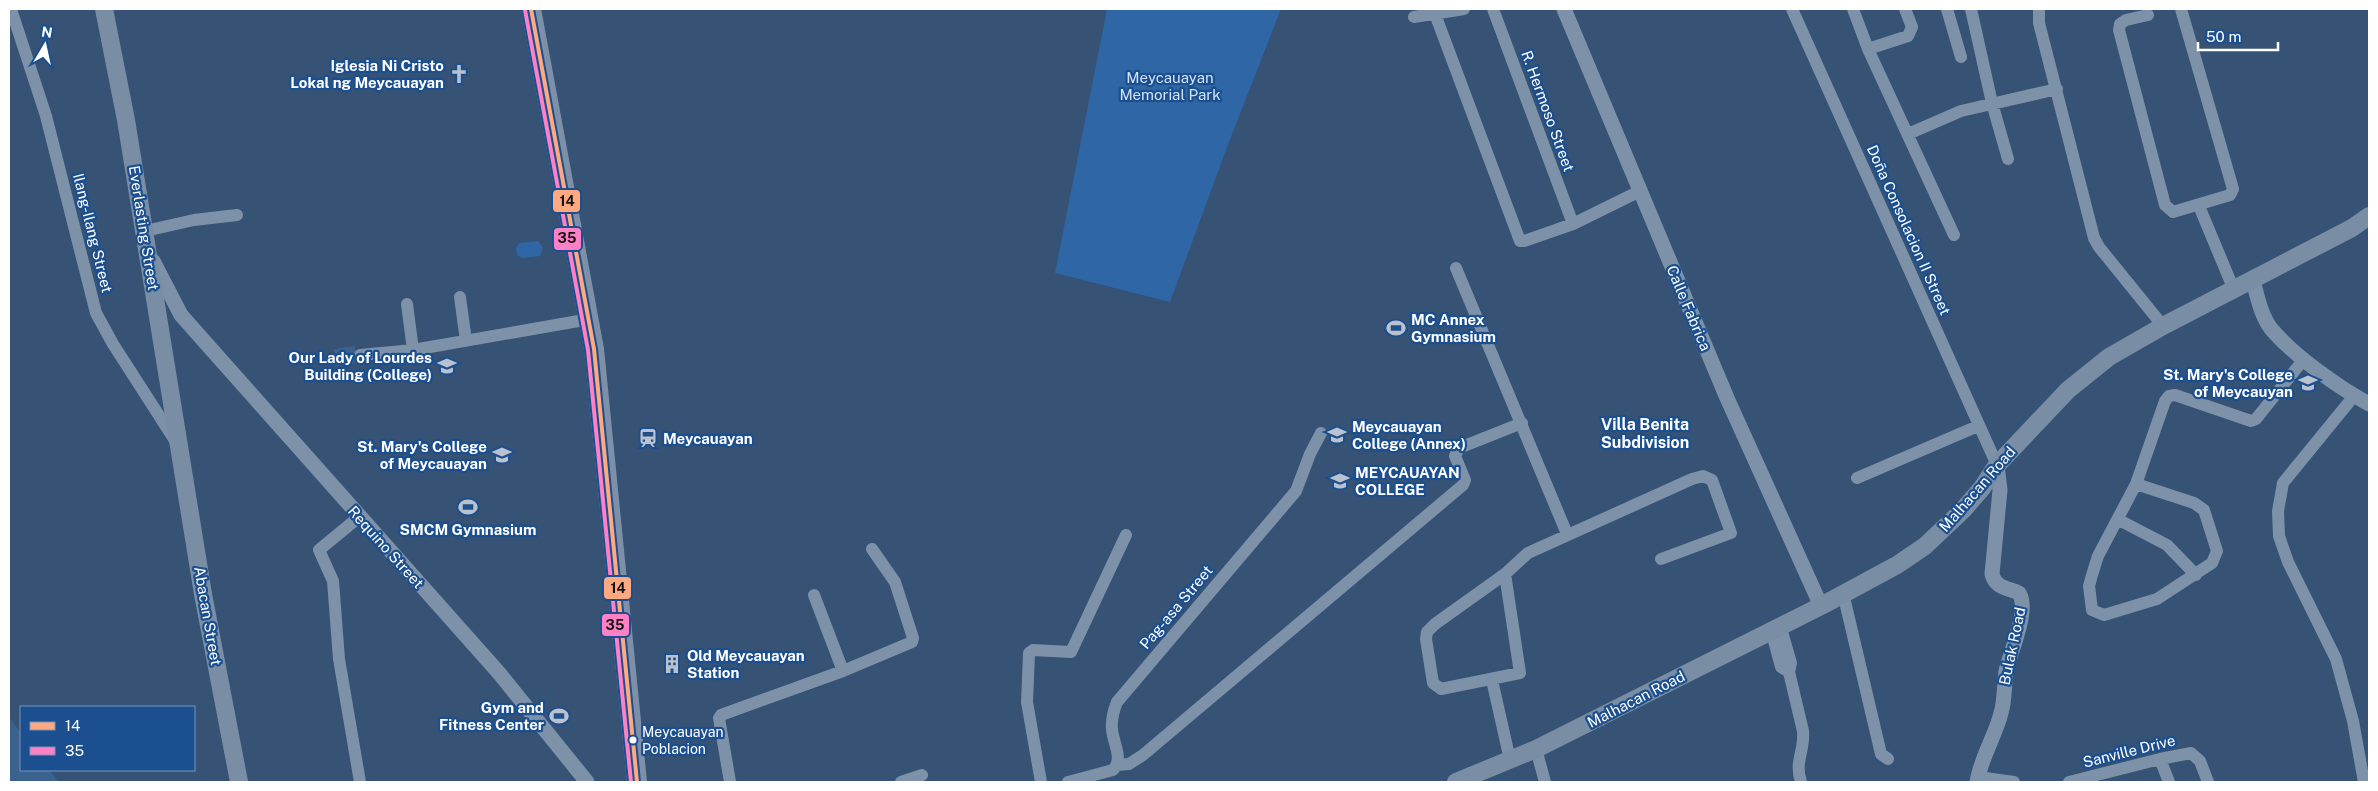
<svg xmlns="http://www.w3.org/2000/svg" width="2378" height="791" viewBox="0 0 2378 791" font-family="'Public Sans',sans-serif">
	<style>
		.green { fill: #2f66a5 }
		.water { fill: #3b618d }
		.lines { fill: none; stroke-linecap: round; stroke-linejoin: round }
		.minor { stroke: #7d92a8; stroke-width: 12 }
		.tertiary { stroke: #7d92a8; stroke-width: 15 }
		.secondary { stroke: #798da4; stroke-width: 18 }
		.trunk { stroke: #7e90a7; stroke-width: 20 }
		.bus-1-casing { stroke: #1b4f8f; stroke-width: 8 }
		.bus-2-casing { stroke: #1b4f8f; stroke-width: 8 }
		.bus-1 { stroke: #ffa980; stroke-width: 4 }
		.bus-2 { stroke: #ff80c5; stroke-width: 4 }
		.bus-dot { fill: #fff; stroke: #1b4f8f; stroke-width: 2 }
		.labels { text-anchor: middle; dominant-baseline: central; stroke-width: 4.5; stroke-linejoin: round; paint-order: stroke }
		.bus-label { font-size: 14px; fill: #fff; stroke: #1b4f8f; text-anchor: start }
		.poi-label { font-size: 15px; font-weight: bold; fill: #fff; stroke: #1b4f8f; text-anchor: end }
		.park-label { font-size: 15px; fill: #cfe3fa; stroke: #1b4f8f }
		.street-label { font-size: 15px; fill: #fff; stroke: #1b4f8f }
		.neighbourhood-label { font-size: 16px; font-weight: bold; fill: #fff; stroke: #1b4f8f }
		.line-badge { stroke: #1b4f8f; stroke-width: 2 }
		.pale-badge-label { font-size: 14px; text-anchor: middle; font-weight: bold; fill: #111 }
	</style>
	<rect width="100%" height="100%" fill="#365274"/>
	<!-- green -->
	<path class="green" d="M 1107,9 L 1281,9 L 1229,142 L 1170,302 L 1055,273 Z
		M 538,241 L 543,248 L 540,256 L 522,258 L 517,255 L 516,248 L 519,243 Z"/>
	<!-- water -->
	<path class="water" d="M 355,346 L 357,363 L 337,366 L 334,349 Z
		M 9,717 L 21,733 L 21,770 L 49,770 L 59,782 L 9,782 Z"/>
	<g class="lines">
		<!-- minor -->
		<path class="minor" d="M 11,9 L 46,116 L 96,313 L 113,344 L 176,442
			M 1493,9 L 1573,224
			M 1792,9 L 1997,465
			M 1853,9 L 1868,49 L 1954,235
			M 1947,9 L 1961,57
			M 1971,9 L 1992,103 L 2008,159
			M 2039,9 L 2039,23 L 2094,238 L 2099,247 L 2163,326
			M 1435,14 L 1520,241 L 1524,241 L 1573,224 L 1640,191
			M 2148,15 L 2126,20 L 2120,24 L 2119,30 L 2165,205 L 2173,212 L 2230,195 L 2233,189 L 2181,9
			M 1414,17 L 1464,9
			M 1868,49 L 1908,36 L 1912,27 L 1905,9
			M 1908,134 L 1961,111 L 2057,89
			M 2199,206 L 2234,290
			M 145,231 L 194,220 L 237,215
			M 1456,268 L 1567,534
			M 460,297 L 466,341
			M 407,304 L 413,350
			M 360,355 L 413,350 L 590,319
			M 2354,396 L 2283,483 L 2278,511 L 2279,536 L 2288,562 L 2336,659 L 2353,721 L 2364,782
			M 1857,478 L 1978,426
			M 2136,484 L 2194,503 L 2204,510 L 2217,551 L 2212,563 L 2157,599 L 2104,615 L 2092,610 L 2089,586 L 2092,575 L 2098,556 L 2136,484 L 2165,401 L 2169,396 L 2175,395 L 2251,421 L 2256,419 L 2304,359
			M 359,517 L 319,550 L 333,581 L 339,659 L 360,782
			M 2119,520 L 2167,545 L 2196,575
			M 1505,574 L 1520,673 L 1441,689 L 1433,683 L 1426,639 L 1427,632 L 1435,624 L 1505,574 L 1528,553 L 1692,479 L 1703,476 L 1712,480 L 1731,533 L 1661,559
			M 1843,593 L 1881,754 L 1888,759
			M 814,595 L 843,671
			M 1780,625 L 1791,663 L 1789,672 L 1803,731 C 1805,751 1794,761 1801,782
			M 1771,630 L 1781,667 L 1789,672
			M 1492,680 L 1510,760
			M 1536,749 L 1545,782
			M 2160,759 L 2169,782
			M 1117,765 L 1129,764 L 1143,755 L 1463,485 L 1465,480 L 1455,456 L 1459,448 L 1522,423
			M 1978,777 L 2014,782
			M 730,782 L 719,718 L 721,715 L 843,671 L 912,642 L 913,638 L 895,582 L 872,549
			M 901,782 L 922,775
			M 1041,782 L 1027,702 L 1029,653 L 1033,650 L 1071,652 L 1126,535
			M 1068,782 L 1113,770 C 1124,758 1113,744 1112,729 C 1111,719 1113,712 1117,702 L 1296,491 L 1310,454 L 1321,433
			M 2069,782 L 2160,759 L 2191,753 L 2200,761 L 2208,782"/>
		<!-- tertiary -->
		<path class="tertiary" d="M 1564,9 L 1727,398 L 1821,606
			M 153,261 L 181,315 L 499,673 L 587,782
			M 2253,281 C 2258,298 2261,317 2273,331 C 2297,358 2338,387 2369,404
			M 1977,782 C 1981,757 1995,737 2001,713 C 2005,700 2004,685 2006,671 C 2010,652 2030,610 2019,593 C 2008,588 1995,588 1992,574 L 2000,490 L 1997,465"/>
		<!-- secondary -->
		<path class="secondary" d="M 104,9 L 126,120 L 203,594 L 239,782
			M 1456,782 L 1536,749 L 1821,606 L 1897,565 L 1925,546 L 1963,510 L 1982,488 L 1997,465 L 2068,390 L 2109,357 L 2163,326 L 2352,228 L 2369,216"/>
		<!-- trunk -->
		<path class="trunk" d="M 531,9 L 594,349 L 637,782"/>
		<!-- bus-1 casing -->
		<g class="bus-1-casing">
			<path id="bus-1" d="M 531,9 L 594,349 L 637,782"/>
		</g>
		<!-- bus-2 casing -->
		<g class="bus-2-casing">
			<path id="bus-2" d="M 525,10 L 588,350 L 631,782"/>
		</g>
		<!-- bus-1 -->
		<use href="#bus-1" class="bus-1"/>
		<!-- bus-2 -->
		<use href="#bus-2" class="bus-2"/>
	</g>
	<!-- icons -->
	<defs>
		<g id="church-bare" transform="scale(1.5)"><path d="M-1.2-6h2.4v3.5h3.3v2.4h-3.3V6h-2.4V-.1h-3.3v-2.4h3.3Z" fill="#b9c2ce" stroke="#1b4f8f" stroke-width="2.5" paint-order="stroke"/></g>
		<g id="stadium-bare" transform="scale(1.5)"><path d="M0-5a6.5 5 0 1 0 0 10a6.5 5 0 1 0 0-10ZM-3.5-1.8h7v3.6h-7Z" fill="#b9c2ce" stroke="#1b4f8f" stroke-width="2.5" paint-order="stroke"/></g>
		<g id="university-bare" transform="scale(1.5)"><path d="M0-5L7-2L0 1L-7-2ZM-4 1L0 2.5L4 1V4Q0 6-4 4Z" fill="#b9c2ce" stroke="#1b4f8f" stroke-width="2.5" paint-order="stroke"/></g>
		<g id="station-bare" transform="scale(1.5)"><path d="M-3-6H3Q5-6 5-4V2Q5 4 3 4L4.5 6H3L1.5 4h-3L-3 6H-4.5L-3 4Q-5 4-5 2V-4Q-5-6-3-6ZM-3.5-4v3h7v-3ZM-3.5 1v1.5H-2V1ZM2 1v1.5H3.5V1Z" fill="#b9c2ce" stroke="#1b4f8f" stroke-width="2.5" paint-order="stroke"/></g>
		<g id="building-bare" transform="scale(1.5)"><path d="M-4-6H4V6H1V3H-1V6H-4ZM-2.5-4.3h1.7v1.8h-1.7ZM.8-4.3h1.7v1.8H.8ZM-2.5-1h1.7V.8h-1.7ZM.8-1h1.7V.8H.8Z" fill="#b9c2ce" stroke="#1b4f8f" stroke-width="2.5" paint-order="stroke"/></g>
	</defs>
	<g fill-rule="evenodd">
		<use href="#church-bare" x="459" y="74"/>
		<use href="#stadium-bare" x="1396" y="328"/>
		<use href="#university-bare" x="447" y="366"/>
		<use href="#university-bare" x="2308" y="383"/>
		<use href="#university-bare" x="1337" y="435"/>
		<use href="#station-bare" x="648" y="438"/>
		<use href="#university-bare" x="502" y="455"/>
		<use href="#university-bare" x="1340" y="481"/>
		<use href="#stadium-bare" x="468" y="507"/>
		<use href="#building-bare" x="672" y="664"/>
		<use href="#stadium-bare" x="559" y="716"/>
	</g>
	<!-- markers -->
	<circle class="bus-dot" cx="633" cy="740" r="4.5"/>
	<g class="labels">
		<!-- bus labels -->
		<g class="bus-label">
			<text x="642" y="732">Meycauayan<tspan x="642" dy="17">Poblacion</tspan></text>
		</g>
		<!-- poi labels -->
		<g class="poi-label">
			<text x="444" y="65">Iglesia Ni Cristo<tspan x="444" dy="17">Lokal ng Meycauayan</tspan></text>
			<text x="1411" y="319" text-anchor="start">MC Annex<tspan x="1411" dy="17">Gymnasium</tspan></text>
			<text x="432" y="357">Our Lady of Lourdes<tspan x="432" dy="17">Building (College)</tspan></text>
			<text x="2293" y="374">St. Mary's College<tspan x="2293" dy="17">of Meycauyan</tspan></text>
			<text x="1352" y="426" text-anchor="start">Meycauayan<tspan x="1352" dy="17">College (Annex)</tspan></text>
			<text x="663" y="438" text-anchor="start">Meycauayan</text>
			<text x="487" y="446">St. Mary's College<tspan x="487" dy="17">of Meycauayan</tspan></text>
			<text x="1355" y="472" text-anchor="start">MEYCAUAYAN<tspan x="1355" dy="17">COLLEGE</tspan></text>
			<text x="468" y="529" text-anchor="middle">SMCM Gymnasium</text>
			<text x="687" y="655" text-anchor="start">Old Meycauayan<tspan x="687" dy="17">Station</tspan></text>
			<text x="544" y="707">Gym and<tspan x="544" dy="17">Fitness Center</tspan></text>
		</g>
		<!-- park labels -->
		<g class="park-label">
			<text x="1170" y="77">Meycauayan<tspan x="1170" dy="17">Memorial Park</tspan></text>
		</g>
		<!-- street labels -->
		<g class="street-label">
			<text transform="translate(1548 111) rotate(70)">R. Hermoso Street</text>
			<text transform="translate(144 228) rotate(81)">Everlasting Street</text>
			<text transform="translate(1909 230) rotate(66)">Doña Consolacion II Street</text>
			<text transform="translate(93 233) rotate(76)">Ilang-Ilang Street</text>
			<text transform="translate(1689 308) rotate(67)">Calle Fabrica</text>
			<text transform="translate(1977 489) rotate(-49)">Malhacan Road</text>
			<text transform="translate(386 547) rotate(48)">Requino Street</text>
			<text transform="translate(1176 607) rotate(-50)">Pag-asa Street</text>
			<text transform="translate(208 616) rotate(80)">Abacan Street</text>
			<text transform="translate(2012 646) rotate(-78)">Bulak Road</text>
			<text transform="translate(1636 699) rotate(-27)">Malhacan Road</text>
			<text transform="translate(2129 751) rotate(-14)">Sanville Drive</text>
		</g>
		<!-- neighbourhood labels -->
		<g class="neighbourhood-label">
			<text x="1645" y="424">Villa Benita<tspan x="1645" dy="18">Subdivision</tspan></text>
		</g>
	</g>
	<g class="line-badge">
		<rect x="552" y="189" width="29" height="24" rx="5" fill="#ffa980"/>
		<rect x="553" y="227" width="29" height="24" rx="5" fill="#ff80c5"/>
		<rect x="603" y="576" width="29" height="24" rx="5" fill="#ffa980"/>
		<rect x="601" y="613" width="29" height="24" rx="5" fill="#ff80c5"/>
	</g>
	<g class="pale-badge-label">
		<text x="567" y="206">14</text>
		<text x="567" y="243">35</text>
		<text x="618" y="593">14</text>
		<text x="615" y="630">35</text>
	</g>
	<!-- border -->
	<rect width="2378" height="791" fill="none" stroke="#ffffff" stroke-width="20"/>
	<!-- legend -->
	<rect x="20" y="706" width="175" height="65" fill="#1b4f8f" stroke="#7695bc"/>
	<rect x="30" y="722" width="25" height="8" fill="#ffa980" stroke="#7695bc"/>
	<text x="65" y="731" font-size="15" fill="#ffffff">14</text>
	<rect x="30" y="747" width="25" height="8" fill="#ff80c5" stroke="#7695bc"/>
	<text x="65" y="756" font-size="15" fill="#ffffff">35</text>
	<!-- north arrow -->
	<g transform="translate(45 45) rotate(9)" stroke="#1b4f8f" stroke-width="4" paint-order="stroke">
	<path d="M0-4L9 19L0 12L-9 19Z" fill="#ffffff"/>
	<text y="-8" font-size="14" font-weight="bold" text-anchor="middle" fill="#ffffff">N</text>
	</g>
	<!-- scale -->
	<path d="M2198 42v8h80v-8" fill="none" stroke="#ffffff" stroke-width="2.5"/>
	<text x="2206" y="42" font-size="15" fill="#ffffff" stroke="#1b4f8f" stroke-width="4" paint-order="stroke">50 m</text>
</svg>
